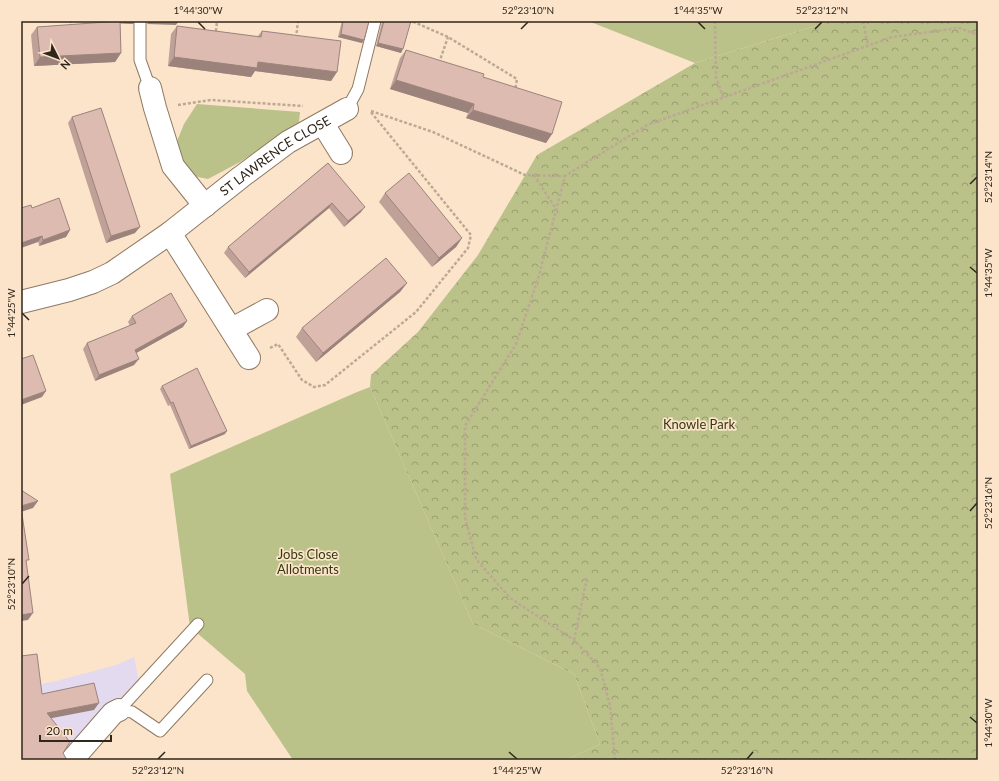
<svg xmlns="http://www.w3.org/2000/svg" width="999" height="781" viewBox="0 0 999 781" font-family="Lato,sans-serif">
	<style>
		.commercial { fill: #e4daef }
		.green { fill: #bac289 }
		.park { fill: url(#park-crowns) }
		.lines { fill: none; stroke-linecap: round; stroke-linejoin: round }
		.lane-casing { stroke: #8f7a63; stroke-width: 13 }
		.street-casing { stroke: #8f7a63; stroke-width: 24 }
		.path { stroke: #bca994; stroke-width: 2.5; stroke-dasharray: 3 2; stroke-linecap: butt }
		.lane { stroke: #fff; stroke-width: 11 }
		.street { stroke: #fff; stroke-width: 22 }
		.wall { fill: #bfa198 }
		.shaded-wall { fill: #9b837c }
		.building { fill: #debbb1; stroke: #9b837c }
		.ticks { fill: none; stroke: #2f261c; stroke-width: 1.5 }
		.labels { text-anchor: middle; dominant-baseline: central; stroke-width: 3.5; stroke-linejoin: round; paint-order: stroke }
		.street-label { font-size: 13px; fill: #2f261c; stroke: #fce4ca }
		.park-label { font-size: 13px; fill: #34380f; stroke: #fce4ca }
		.neatline { fill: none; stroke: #2f261c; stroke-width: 1.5 }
		.ticks-label { font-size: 10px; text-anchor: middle; fill: #2f261c }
	</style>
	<defs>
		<pattern id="park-crowns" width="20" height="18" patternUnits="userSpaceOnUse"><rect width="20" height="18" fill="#bac289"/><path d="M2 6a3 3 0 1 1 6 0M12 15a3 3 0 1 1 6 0" fill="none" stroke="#989d6f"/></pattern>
	</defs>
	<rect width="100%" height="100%" fill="#fce4ca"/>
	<!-- commercial -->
	<path class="commercial" d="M 134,657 L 139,681 L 63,760 L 21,760 L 21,688 L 56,681 L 116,665 Z"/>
	<!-- green -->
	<path class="green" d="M 588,21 L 831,21 L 695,63 Z
		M 197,104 L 300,112 L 299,122 L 240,162 L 208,179 L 193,176 L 184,167 L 175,146 L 184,124 Z
		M 370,387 L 473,624 L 574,674 L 600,744 L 566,760 L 293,760 L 247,691 L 245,674 L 190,627 L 170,474 L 357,392 Z"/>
	<!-- park -->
	<path class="park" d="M 831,21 L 978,21 L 978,760 L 566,760 L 600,744 L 574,674 L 473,624 L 370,387 L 371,375 L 418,332 L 478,255 L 537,155 L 695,63 Z"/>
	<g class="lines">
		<!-- lane casing -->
		<g class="lane-casing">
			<path id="lane" d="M 140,21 L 140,60 L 150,88
				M 347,109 L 358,89 L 375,21
				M 198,624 L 119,710 L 132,712 L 160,731 L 207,680"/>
		</g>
		<!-- street casing -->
		<g class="street-casing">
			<g id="street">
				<path d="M 150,88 L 155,108 L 173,166 L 205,206"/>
				<path d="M 323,124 L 341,153"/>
				<path d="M 170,233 L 249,358"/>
				<path id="s1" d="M 21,302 L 69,290 L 93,282 L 112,273 L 170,233 L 241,177 L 288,142 L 347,109"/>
				<path d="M 232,329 L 267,310"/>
				<path d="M 72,760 L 113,713 L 119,710"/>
			</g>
		</g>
		<!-- path -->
		<path class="path" d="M 70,21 L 71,23
			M 408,21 L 414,22 L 448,37 L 517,79 L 515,90
			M 715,21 L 716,77 L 723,97
			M 863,21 L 868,46
			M 216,31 L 217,21
			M 296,38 L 298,21
			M 439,63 L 448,37
			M 178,105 L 211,100 L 303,106
			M 371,111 L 433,132 L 525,175 L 565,176
			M 534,175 L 556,209
			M 270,348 L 278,344 L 302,380 L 314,387 L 325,385 L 416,312 L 468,248 L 471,235 L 370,111
			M 574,640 L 587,578
			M 615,760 L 610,706 L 600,668 L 574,640 L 510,598 L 476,559 L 465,517 L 465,426 L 516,344 L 538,279 L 565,176 L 647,125 L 892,37 L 959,28 L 978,35"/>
		<!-- lane -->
		<use href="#lane" class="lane"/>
		<!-- street -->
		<use href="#street" class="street"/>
	</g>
	<!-- wall -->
	<path class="wall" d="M 110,21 L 135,21 L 133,24 L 120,23 L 121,53 L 115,62 L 34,66 L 31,35 L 37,27 L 110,22 Z
		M 342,21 L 369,21 L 364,40 L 362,43 L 338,37 Z
		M 381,21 L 411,21 L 401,53 L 376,46 L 382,22 Z
		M 177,26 L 257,37 L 262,31 L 337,72 L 331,81 L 255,71 L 251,77 L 168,66 L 171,34 Z
		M 406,50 L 483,77 L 552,134 L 546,143 L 466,118 L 468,113 L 390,89 L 400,58 Z
		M 72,117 L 135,233 L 106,243 L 68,123 Z
		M 328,163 L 361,212 L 344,227 L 329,208 L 245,278 L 224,253 L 228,247 Z
		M 385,193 L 462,238 L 456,247 L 432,267 L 379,202 Z
		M 32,208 L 70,230 L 66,237 L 39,246 Z
		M 407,283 L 400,292 L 316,362 L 296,337 L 302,328 Z
		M 132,316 L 183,327 L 136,353 L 134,365 L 95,381 L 83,349 L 87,343 L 130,326 L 128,322 Z
		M 162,386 L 225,434 L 189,449 L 170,405 L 168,406 L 160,389 Z"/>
	<!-- shaded-wall -->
	<path class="shaded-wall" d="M 112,21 L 135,21 L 133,24 L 110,23 Z
		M 149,21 L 156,21 L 178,22 L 176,25 L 147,24 Z
		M 341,34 L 364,40 L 362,43 L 338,37 Z
		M 378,43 L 403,49 L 401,53 L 376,46 Z
		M 121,53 L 115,62 L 34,66 L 40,57 Z
		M 174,57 L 258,62 L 337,72 L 331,81 L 255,71 L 251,77 L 168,66 Z
		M 396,80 L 474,104 L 468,113 L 390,89 Z
		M 473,110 L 552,134 L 546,143 L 466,118 Z
		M 332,203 L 329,208 L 245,278 L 249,272 Z
		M 365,207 L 361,212 L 344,227 L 348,221 Z
		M 140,227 L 135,233 L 106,243 L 111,236 Z
		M 70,230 L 66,237 L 39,246 L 43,240 Z
		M 42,236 L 38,242 L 21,248 L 21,243 Z
		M 462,238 L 456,247 L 432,267 L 439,258 Z
		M 407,283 L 400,292 L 316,362 L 323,353 Z
		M 187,321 L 183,327 L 131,356 L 135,350 Z
		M 139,359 L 134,365 L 95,381 L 99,375 Z
		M 46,391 L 42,397 L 21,405 L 21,400 Z
		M 227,431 L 225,434 L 189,449 L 191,446 Z
		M 38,501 L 33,508 L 21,512 L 21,506 Z
		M 33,613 L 28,620 L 21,621 L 21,615 Z
		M 99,703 L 94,710 L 42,720 L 47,713 Z"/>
	<!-- building -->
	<path class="building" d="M 120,21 L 121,53 L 40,57 L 37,27 Z
		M 156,21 L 178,21 L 178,22 Z
		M 343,21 L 369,21 L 364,40 L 341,34 Z
		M 384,21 L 411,21 L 403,49 L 378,43 Z
		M 177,26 L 261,37 L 262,31 L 341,41 L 337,72 L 258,62 L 257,68 L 174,57 Z
		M 406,50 L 484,74 L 483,77 L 562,102 L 552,134 L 473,110 L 474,104 L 396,80 Z
		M 101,108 L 140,227 L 111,236 L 72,117 Z
		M 328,163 L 365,207 L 348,221 L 332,203 L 249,272 L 228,247 Z
		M 409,173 L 462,238 L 439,258 L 385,193 Z
		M 59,198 L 70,230 L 43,240 L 42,236 L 21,243 L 21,208 L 31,205 L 32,208 Z
		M 386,258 L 407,283 L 323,353 L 302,328 Z
		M 171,293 L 187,321 L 135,350 L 139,359 L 99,375 L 87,343 L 136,323 L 132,316 Z
		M 33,355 L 46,391 L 21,400 L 21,359 Z
		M 197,368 L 227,431 L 191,446 L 173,402 L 171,403 L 162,386 Z
		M 21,490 L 38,501 L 21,506 Z
		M 21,508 L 29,560 L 26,560 L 33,613 L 21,615 Z
		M 37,654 L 42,694 L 94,683 L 99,703 L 47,713 L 70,742 L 63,753 L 67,760 L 21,760 L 21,656 Z"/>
	<!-- ticks -->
	<path class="ticks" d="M 198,22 L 205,29M 698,22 L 705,29M 521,29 L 528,22M 815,29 L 822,22M 970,184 L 977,177M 970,267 L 977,273M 22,313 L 29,320M 970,511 L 977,503M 22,584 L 29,576M 970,717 L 977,723M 509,752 L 517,759M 158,759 L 165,752M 747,759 L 753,752"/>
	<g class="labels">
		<!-- street labels -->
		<g class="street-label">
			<text stroke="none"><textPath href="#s1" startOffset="297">ST LAWRENCE CLOSE</textPath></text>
		</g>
		<!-- park labels -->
		<g class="park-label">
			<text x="699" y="424">Knowle Park</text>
			<text x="308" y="554">Jobs Close<tspan x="308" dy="15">Allotments</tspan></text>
		</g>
	</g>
	<!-- border -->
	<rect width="999" height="781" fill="none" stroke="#fce4ca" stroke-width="44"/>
	<!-- north arrow -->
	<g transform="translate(58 58) rotate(132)" stroke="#fce4ca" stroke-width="3" paint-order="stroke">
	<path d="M0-3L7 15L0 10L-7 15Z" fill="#2f261c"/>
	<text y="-6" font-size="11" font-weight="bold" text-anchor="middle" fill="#2f261c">N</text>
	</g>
	<!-- scale -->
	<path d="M40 735v6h71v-6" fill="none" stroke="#2f261c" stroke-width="2"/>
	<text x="46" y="735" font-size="12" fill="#2f261c" stroke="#fce4ca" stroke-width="3" paint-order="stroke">20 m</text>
	<rect x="22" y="22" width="955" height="737" class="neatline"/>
	<g class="ticks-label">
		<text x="198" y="14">1°44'30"W</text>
		<text x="528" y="14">52°23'10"N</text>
		<text x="698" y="14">1°44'35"W</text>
		<text x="822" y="14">52°23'12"N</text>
		<text transform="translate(988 177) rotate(-90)" y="4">52°23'14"N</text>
		<text transform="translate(988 273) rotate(-90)" y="4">1°44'35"W</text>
		<text transform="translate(11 313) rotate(-90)" y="4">1°44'25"W</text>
		<text transform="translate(988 503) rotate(-90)" y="4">52°23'16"N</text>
		<text transform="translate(11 584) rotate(-90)" y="4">52°23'10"N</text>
		<text transform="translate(988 723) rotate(-90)" y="4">1°44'30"W</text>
		<text x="158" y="774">52°23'12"N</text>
		<text x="517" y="774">1°44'25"W</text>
		<text x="747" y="774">52°23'16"N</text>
	</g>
</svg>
